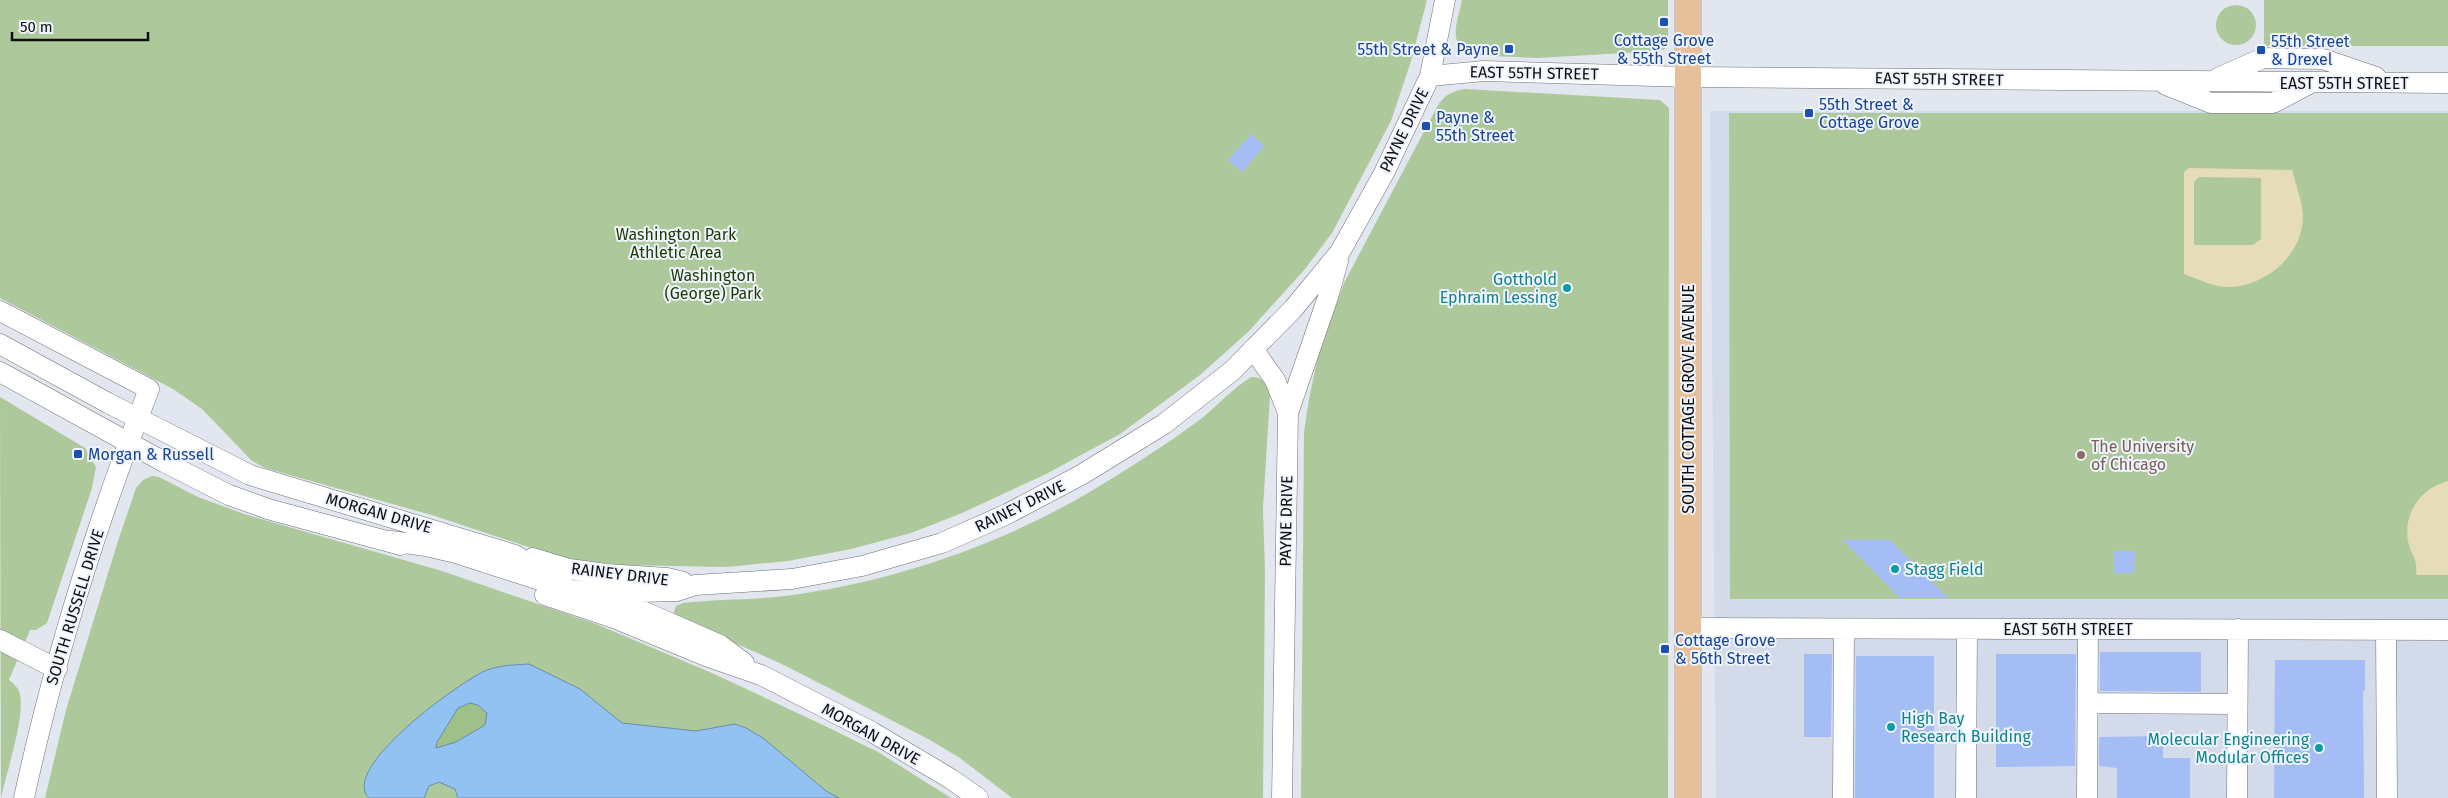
<svg xmlns="http://www.w3.org/2000/svg" width="2448" height="798" viewBox="0 0 2448 798" font-family="'Fira Sans',sans-serif">
	<style>
		.built { fill: #d3daea }
		.green { fill: #adc99b }
		.forest { fill: #9fc089 }
		.sand { fill: #e6dcb7; fill-rule: evenodd }
		.water { fill: #92c2f1; stroke: #6a8cae; fill-rule: evenodd }
		.building { fill: #a5bdf5 }
		.lines { fill: none; stroke-linecap: round; stroke-linejoin: round }
		.minor-casing { stroke: #6c7077; stroke-width: 21 }
		.major-casing { stroke: #c5c5c6; stroke-width: 28 }
		.minor { stroke: #fff; stroke-width: 20 }
		.major { stroke: #e6c09b; stroke-width: 26 }
		.transit-dot { fill: #1a4fb4; stroke: #eff3fb; stroke-width: 2 }
		.culture-dot { fill: #0f9aa8; stroke: #eff3fb; stroke-width: 2 }
		.education-dot { fill: #8d6e63; stroke: #eff3fb; stroke-width: 2 }
		.labels { text-anchor: middle; dominant-baseline: central; stroke-width: 4; stroke-linejoin: round; paint-order: stroke }
		.transit-label { font-size: 16px; fill: #164399; stroke: #eff3fb; text-anchor: start }
		.street-label { font-size: 16px; fill: #0e0f11; stroke: #eff3fb }
		.park-label { font-size: 16px; fill: #1c3900; stroke: #eff3fb }
		.culture-label { font-size: 16px; fill: #0d838f; stroke: #eff3fb; text-anchor: end }
		.education-label { font-size: 16px; fill: #785e54; stroke: #eff3fb; text-anchor: start }
	</style>
	<rect width="100%" height="100%" fill="#e2e6ee"/>
	<!-- built -->
	<path class="built" d="M 1710,111 L 2448,111 L 2448,798 L 1716,798 Z"/>
	<!-- green -->
	<path class="green" d="M 0,0 L 1427,0 L 1411,61 L 1391,121 L 1332,233 L 1305,269 L 1277,300 L 1248,332 L 1200,375 L 1120,434 L 1046,474 L 962,513 L 911,533 L 851,549 L 788,561 L 727,567 L 622,565 L 561,558 L 435,516 L 265,468 L 252,461 L 202,409 L 173,389 L 0,298 Z
		M 1462,0 L 1668,0 L 1668,43 L 1665,49 L 1659,51 L 1538,58 L 1469,55 C 1447,42 1458,21 1462,0 Z
		M 2264,0 L 2448,0 L 2448,46 L 2264,46 Z
		M2216 25a20 20 0 1 1 40 0a20 20 0 1 1-40 0Z
		M 1465,89 L 1660,100 L 1669,108 L 1668,798 L 1301,798 L 1304,432 L 1309,399 L 1318,356 L 1344,283 L 1437,107 C 1444,95 1452,91 1465,89 Z
		M 1729,113 L 2448,113 L 2448,599 L 1730,599 Z
		M 1251,377 C 1263,377 1267,383 1270,395 L 1263,509 L 1265,572 L 1263,798 L 1012,798 L 960,758 L 930,740 L 784,665 L 676,617 L 674,612 L 676,606 L 683,603 C 716,599 751,600 785,596 C 891,582 995,547 1088,493 C 1126,470 1166,445 1202,418 C 1218,405 1233,388 1251,377 Z
		M 0,397 L 85,448 L 96,467 L 92,488 L 47,623 L 36,630 L 30,630 L 9,680 C 14,684 19,688 20,695 C 25,718 6,774 1,798 Z
		M 152,476 L 159,477 L 198,497 L 244,514 L 442,571 L 596,624 L 712,673 L 823,725 L 878,752 L 951,798 L 45,798 L 66,710 L 118,541 L 136,488 L 143,480 Z"/>
	<!-- forest -->
	<path class="forest" d="M 470,703 L 478,705 L 487,713 L 485,725 L 456,742 L 436,748 L 437,742 L 458,708 Z"/>
	<!-- sand -->
	<path class="sand" d="M 2189,168 L 2292,170 C 2295,182 2300,195 2302,207 C 2309,250 2269,286 2228,287 C 2214,287 2198,279 2184,274 L 2184,172 ZM 2199,177 L 2261,178 L 2261,239 L 2253,245 L 2194,245 L 2194,182 Z
		M 2448,481 L 2448,575 L 2416,575 C 2418,556 2411,557 2408,541 C 2403,513 2421,488 2448,481 Z"/>
	<!-- water -->
	<path class="water" d="M 529,664 L 580,689 L 622,723 L 696,731 L 735,724 L 746,728 L 763,738 L 826,791 L 839,798 L 458,798 L 455,789 L 439,782 L 429,786 L 424,798 L 369,798 C 338,769 462,680 487,670 C 501,665 514,665 529,664 ZM 470,703 L 478,705 L 487,713 L 485,725 L 456,742 L 436,748 L 437,742 L 458,708 Z"/>
	<!-- building -->
	<path class="building" d="M 1251,134 L 1264,146 L 1242,172 L 1228,160 Z
		M 1843,540 L 1890,540 L 1948,598 L 1900,598 Z
		M 2114,551 L 2135,551 L 2134,573 L 2114,573 Z
		M 2100,652 L 2201,652 L 2201,692 L 2100,691 Z
		M 1804,654 L 1832,654 L 1831,737 L 1804,737 Z
		M 1996,654 L 2076,654 L 2075,766 L 1996,767 Z
		M 1856,656 L 1934,656 L 1934,798 L 1855,798 Z
		M 2275,660 L 2365,660 L 2365,691 L 2363,691 L 2364,798 L 2274,798 Z
		M 2163,736 L 2163,758 L 2190,758 L 2190,798 L 2117,798 L 2117,768 L 2099,766 L 2099,737 Z"/>
	<g class="lines">
		<!-- minor casing -->
		<g class="minor-casing">
			<path id="minor" d="M 1430,76 L 1484,71 L 1689,77 L 2448,83
				M 2218,78 L 2263,58 L 2323,59 L 2376,77
				M 2166,85 L 2211,103 L 2273,103 L 2309,84
				M 0,311 L 149,389 C 97,522 54,659 24,798
				M 0,344 L 108,403 L 250,475 L 515,555 L 531,566 L 544,571
				M 1253,349 L 1275,380 L 1288,413
				M 0,372 L 164,462 L 229,495 L 268,509 L 401,545
				M 391,541 L 426,546 L 456,553 L 571,590 L 601,593 L 677,591 L 695,585 L 792,579 L 862,566 L 942,543 L 1007,514 L 1081,475 L 1164,424 L 1232,371 L 1293,309 L 1340,252 L 1384,173 L 1430,76 L 1445,0
				M 533,558 L 569,569 L 606,574 L 667,578 L 683,582
				M 545,595 L 614,618 L 706,656 L 761,675 L 872,732 L 951,779 L 978,798
				M 606,595 L 720,645 L 744,663
				M 1688,628 L 2448,630
				M 2386,630 L 2387,798
				M 0,640 L 57,669
				M 2088,703 L 2237,704
				M 1282,798 L 1288,413 L 1328,297 L 1338,261
				M 1843,798 L 1844,629
				M 1966,798 L 1967,629
				M 2087,798 L 2088,629
				M 2237,798 L 2238,629"/>
		</g>
		<!-- major casing -->
		<g class="major-casing">
			<path id="major" d="M 1688,0 L 1688,798"/>
		</g>
		<!-- minor -->
		<use href="#minor" class="minor"/>
		<!-- major -->
		<use href="#major" class="major"/>
	</g>
	<!-- markers -->
	<g class="transit-dot">
		<rect x="1659" y="17" width="10" height="10" rx="2.5"/>
		<rect x="1504" y="44" width="10" height="10" rx="2.5"/>
		<rect x="2256" y="45" width="10" height="10" rx="2.5"/>
		<rect x="1804" y="108" width="10" height="10" rx="2.5"/>
		<rect x="1421" y="121" width="10" height="10" rx="2.5"/>
		<rect x="73" y="449" width="10" height="10" rx="2.5"/>
		<rect x="1660" y="644" width="10" height="10" rx="2.5"/>
	</g>
	<g class="culture-dot">
		<circle cx="1567" cy="288" r="5"/>
		<circle cx="1895" cy="569" r="5"/>
		<circle cx="1891" cy="727" r="5"/>
		<circle cx="2319" cy="748" r="5"/>
	</g>
	<circle class="education-dot" cx="2081" cy="455" r="5"/>
	<g class="labels">
		<!-- transit labels -->
		<g class="transit-label">
			<text x="1664" y="40" text-anchor="middle">Cottage Grove<tspan x="1664" dy="18">&amp; 55th Street</tspan></text>
			<text x="2271" y="41">55th Street<tspan x="2271" dy="18">&amp; Drexel</tspan></text>
			<text x="1499" y="49" text-anchor="end">55th Street &amp; Payne</text>
			<text x="1819" y="104">55th Street &amp;<tspan x="1819" dy="18">Cottage Grove</tspan></text>
			<text x="1436" y="117">Payne &amp;<tspan x="1436" dy="18">55th Street</tspan></text>
			<text x="88" y="454">Morgan &amp; Russell</text>
			<text x="1675" y="640">Cottage Grove<tspan x="1675" dy="18">&amp; 56th Street</tspan></text>
		</g>
		<!-- street labels -->
		<g class="street-label">
			<text transform="translate(1534 73) rotate(1)">EAST 55TH STREET</text>
			<text transform="translate(1939 79) rotate(1)">EAST 55TH STREET</text>
			<text x="2344" y="83">EAST 55TH STREET</text>
			<text transform="translate(1404 130) rotate(-64)">PAYNE DRIVE</text>
			<text transform="translate(1688 399) rotate(-90)">SOUTH COTTAGE GROVE AVENUE</text>
			<text transform="translate(1020 506) rotate(-26)">RAINEY DRIVE</text>
			<text transform="translate(379 513) rotate(16)">MORGAN DRIVE</text>
			<text transform="translate(1286 521) rotate(-89)">PAYNE DRIVE</text>
			<text transform="translate(620 574) rotate(7)">RAINEY DRIVE</text>
			<text transform="translate(75 607) rotate(-73)">SOUTH RUSSELL DRIVE</text>
			<text x="2068" y="629">EAST 56TH STREET</text>
			<text transform="translate(871 734) rotate(29)">MORGAN DRIVE</text>
		</g>
		<!-- park labels -->
		<g class="park-label">
			<text x="676" y="234">Washington Park<tspan x="676" dy="18">Athletic Area</tspan></text>
			<text x="713" y="275">Washington<tspan x="713" dy="18">(George) Park</tspan></text>
		</g>
		<!-- culture labels -->
		<g class="culture-label">
			<text x="1557" y="279">Gotthold<tspan x="1557" dy="18">Ephraim Lessing</tspan></text>
			<text x="1905" y="569" text-anchor="start">Stagg Field</text>
			<text x="1901" y="718" text-anchor="start">High Bay<tspan x="1901" dy="18">Research Building</tspan></text>
			<text x="2309" y="739">Molecular Engineering<tspan x="2309" dy="18">Modular Offices</tspan></text>
		</g>
		<!-- education labels -->
		<g class="education-label">
			<text x="2091" y="446">The University<tspan x="2091" dy="18">of Chicago</tspan></text>
		</g>
	</g>
	<!-- scale -->
	<path d="M12 32v8h136v-8" fill="none" stroke="#0e0f11" stroke-width="2.5"/>
	<text x="20" y="32" font-size="15" fill="#0e0f11" stroke="#eff3fb" stroke-width="4" paint-order="stroke">50 m</text>
</svg>
